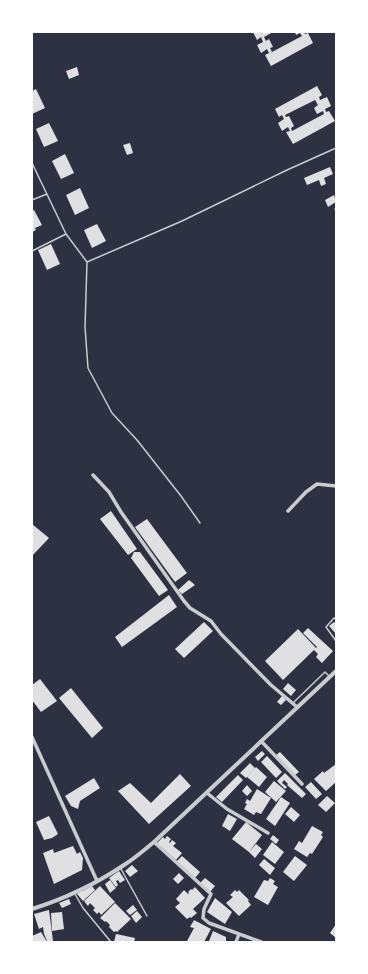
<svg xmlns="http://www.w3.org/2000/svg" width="368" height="974" viewBox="0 0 368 974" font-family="Inter,sans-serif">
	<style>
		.building { fill: #e0e0e3; fill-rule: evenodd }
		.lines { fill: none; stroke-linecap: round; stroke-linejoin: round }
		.service { stroke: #caccd0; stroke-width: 1.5 }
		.minor { stroke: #caccd0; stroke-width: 3.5 }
		.tertiary { stroke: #caccd0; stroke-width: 4 }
	</style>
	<rect width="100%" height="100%" fill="#2d3142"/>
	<!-- building -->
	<path class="building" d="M 253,32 L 273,32 L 264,37 L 266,41 L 269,39 L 273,47 L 270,48 L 272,52 L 302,36 L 300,33 L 296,35 L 295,32 L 304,32 L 305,34 L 308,33 L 313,43 L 271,66 L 265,55 L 269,53 L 267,49 L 261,53 L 257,45 L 263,42 L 261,37 L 257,40 Z
		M 77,67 L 79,75 L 69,79 L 66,71 Z
		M 317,86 L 322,95 L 319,97 L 320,100 L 327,97 L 331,106 L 325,109 L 326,112 L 329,111 L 335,121 L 293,144 L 286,132 L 290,131 L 288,127 L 282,131 L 278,123 L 284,119 L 282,115 L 279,117 L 275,109 ZM 315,100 L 318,105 L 314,108 L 317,114 L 323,111 L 324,114 L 292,131 L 291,128 L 294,126 L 289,116 L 286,117 L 285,115 Z
		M 36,89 L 45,108 L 32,114 L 32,91 Z
		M 49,123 L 58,141 L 44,147 L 36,129 Z
		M 130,143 L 133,153 L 127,155 L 123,145 Z
		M 65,154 L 74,173 L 61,179 L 52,161 Z
		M 330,167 L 333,174 L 324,178 L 326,184 L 321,186 L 319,180 L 307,185 L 304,178 Z
		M 80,188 L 89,208 L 75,215 L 66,195 Z
		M 334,195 L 336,202 L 328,207 L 325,200 Z
		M 34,210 L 42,225 L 35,228 L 36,230 L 32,232 L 32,211 Z
		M 97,224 L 106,241 L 92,248 L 84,230 Z
		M 51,244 L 60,264 L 47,270 L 38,250 Z
		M 111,511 L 137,549 L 128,555 L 100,519 Z
		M 147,519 L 187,573 L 175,582 L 135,527 Z
		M 32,524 L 49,538 L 32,556 Z
		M 134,552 L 140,552 L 168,590 L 159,596 L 131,558 Z
		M 189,580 L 195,585 L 182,594 L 178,590 Z
		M 169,595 L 177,607 L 122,647 L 115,637 Z
		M 204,622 L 213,631 L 184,658 L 175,649 Z
		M 334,622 L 336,624 L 336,634 L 329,626 Z
		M 308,628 L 333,651 L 322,663 L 316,657 L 318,654 L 314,650 L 283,680 L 265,661 L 298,629 L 316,648 L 317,647 L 303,633 Z
		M 40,679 L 57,701 L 41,712 L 32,700 L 32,685 Z
		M 288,683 L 296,690 L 291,696 L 283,689 Z
		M 71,688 L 103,728 L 92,738 L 59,698 Z
		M 282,696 L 286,700 L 281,705 L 277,702 Z
		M 262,751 L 265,754 L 258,761 L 255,757 Z
		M 280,752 L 299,772 L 295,775 L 276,755 Z
		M 267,756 L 282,772 L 276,778 L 261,762 Z
		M 250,763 L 255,768 L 246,778 L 240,773 Z
		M 336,764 L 336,782 L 326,791 L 314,779 L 323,771 L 324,773 Z
		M 256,767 L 267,777 L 259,787 L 247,777 Z
		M 285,773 L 306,794 L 302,798 L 287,785 L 288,784 L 284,780 L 282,783 L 287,787 L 285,789 L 277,781 Z
		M 180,774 L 191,786 L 149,824 L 118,791 L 130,783 L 151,803 Z
		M 238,775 L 243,780 L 222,802 L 216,797 Z
		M 94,778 L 100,788 L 80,801 L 78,809 L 71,806 L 65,796 Z
		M 274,781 L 286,791 L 276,802 L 265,792 Z
		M 311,782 L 322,794 L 316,799 L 305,787 Z
		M 247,785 L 252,791 L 247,796 L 242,791 Z
		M 257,789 L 271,798 L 261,814 L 256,812 L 254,815 L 244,809 L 247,804 L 245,803 L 247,799 L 250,801 Z
		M 327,796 L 335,803 L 326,812 L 318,805 Z
		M 281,797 L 290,803 L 275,826 L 266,819 Z
		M 291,807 L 300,815 L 294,822 L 285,814 Z
		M 228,814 L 237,819 L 230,831 L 222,826 Z
		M 49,816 L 58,834 L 52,838 L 44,840 L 36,822 Z
		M 246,822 L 262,835 L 249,852 L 232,839 Z
		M 312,826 L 323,832 L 321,835 L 323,837 L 312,854 L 310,853 L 307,857 L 294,849 L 299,841 L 302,843 Z
		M 273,835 L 279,840 L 276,844 L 270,839 Z
		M 167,836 L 171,839 L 169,842 L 170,843 L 172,840 L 176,843 L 173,846 L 182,853 L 176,860 L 157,843 L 163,837 L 165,839 Z
		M 272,842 L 284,852 L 275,864 L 263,855 Z
		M 256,844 L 262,849 L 255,858 L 249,852 Z
		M 73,846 L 77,854 L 80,852 L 83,858 L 82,870 L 54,884 L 43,853 L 53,849 L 54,853 Z
		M 182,856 L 200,872 L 195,878 L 177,861 Z
		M 295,856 L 307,865 L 294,881 L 283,872 Z
		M 264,859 L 275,868 L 270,875 L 259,865 Z
		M 132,865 L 138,871 L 130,877 L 125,871 Z
		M 119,871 L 125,880 L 120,883 L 118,880 L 116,881 L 118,885 L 116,887 L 109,878 Z
		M 179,873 L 184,878 L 178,884 L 173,879 Z
		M 205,878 L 215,886 L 210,892 L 200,883 Z
		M 270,878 L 275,881 L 273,884 L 278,887 L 268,905 L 254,897 L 264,880 L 268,881 Z
		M 110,880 L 116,888 L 110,893 L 105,884 Z
		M 92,886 L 95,890 L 83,901 L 77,894 L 81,891 L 83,891 Z
		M 100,886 L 115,902 L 101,915 L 99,912 L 97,914 L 93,910 L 95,908 L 90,903 L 88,906 L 84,901 Z
		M 195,887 L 205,898 L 193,909 L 197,913 L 191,918 L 190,917 L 187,919 L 175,907 L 180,903 L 176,899 L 184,890 L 188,894 L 189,893 L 188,892 L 191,889 L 192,890 Z
		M 235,890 L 237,892 L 239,890 L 249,900 L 248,901 L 251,905 L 239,916 L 226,903 L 233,897 L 230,895 Z
		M 215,898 L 232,912 L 225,924 L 207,912 Z
		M 69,899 L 71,904 L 62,908 L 59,903 Z
		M 115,903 L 131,919 L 117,932 L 116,931 L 114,932 L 109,927 L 110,925 L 106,921 L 105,922 L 100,918 Z
		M 133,905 L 137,910 L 130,915 L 126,911 Z
		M 49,910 L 53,941 L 47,941 L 44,934 L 43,927 L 39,929 L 34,914 Z
		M 137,911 L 142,917 L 136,923 L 131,916 Z
		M 62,912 L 64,929 L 52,931 L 51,913 Z
		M 194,920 L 211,929 L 204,942 L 189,942 L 187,941 L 194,928 L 190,927 Z
		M 336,924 L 336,938 L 330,933 Z
		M 213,931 L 226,937 L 226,942 L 209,941 Z
		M 41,932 L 47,942 L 32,942 L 32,936 Z
		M 116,934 L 135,938 L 134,942 L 114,942 Z"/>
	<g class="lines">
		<!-- service -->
		<path class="service" d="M 32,163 L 66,234 L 87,262 L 182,221 L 287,170 L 336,148
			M 32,200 L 47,194
			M 335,209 L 336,208
			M 32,251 L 66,234
			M 87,262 L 85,327 L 88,368 L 112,413 L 137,440 L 181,496 L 200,523
			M 336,619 L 334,618 L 326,627 L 336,641
			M 294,702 L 325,672 L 329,676
			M 121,869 L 147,916
			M 75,894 L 83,908 L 111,942"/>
		<!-- minor -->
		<path class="minor" d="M 93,475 L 109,492 L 121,512 L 184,601 L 190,608 L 211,621 L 221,634 L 271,685 L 297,707
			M 288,511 L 306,492 L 317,484 L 336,486
			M 32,737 L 97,881
			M 261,741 L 302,784
			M 207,793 L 227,809 L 268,833
			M 154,842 L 211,894 L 204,909 L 203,918 L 209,923 L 261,942
			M 236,942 L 239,934"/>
		<!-- tertiary -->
		<path class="tertiary" d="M 32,909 C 64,899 97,883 124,865 C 135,858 144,850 154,842 L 336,671"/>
	</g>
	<!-- border -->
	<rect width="368" height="974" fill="none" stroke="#ffffff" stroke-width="66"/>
</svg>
